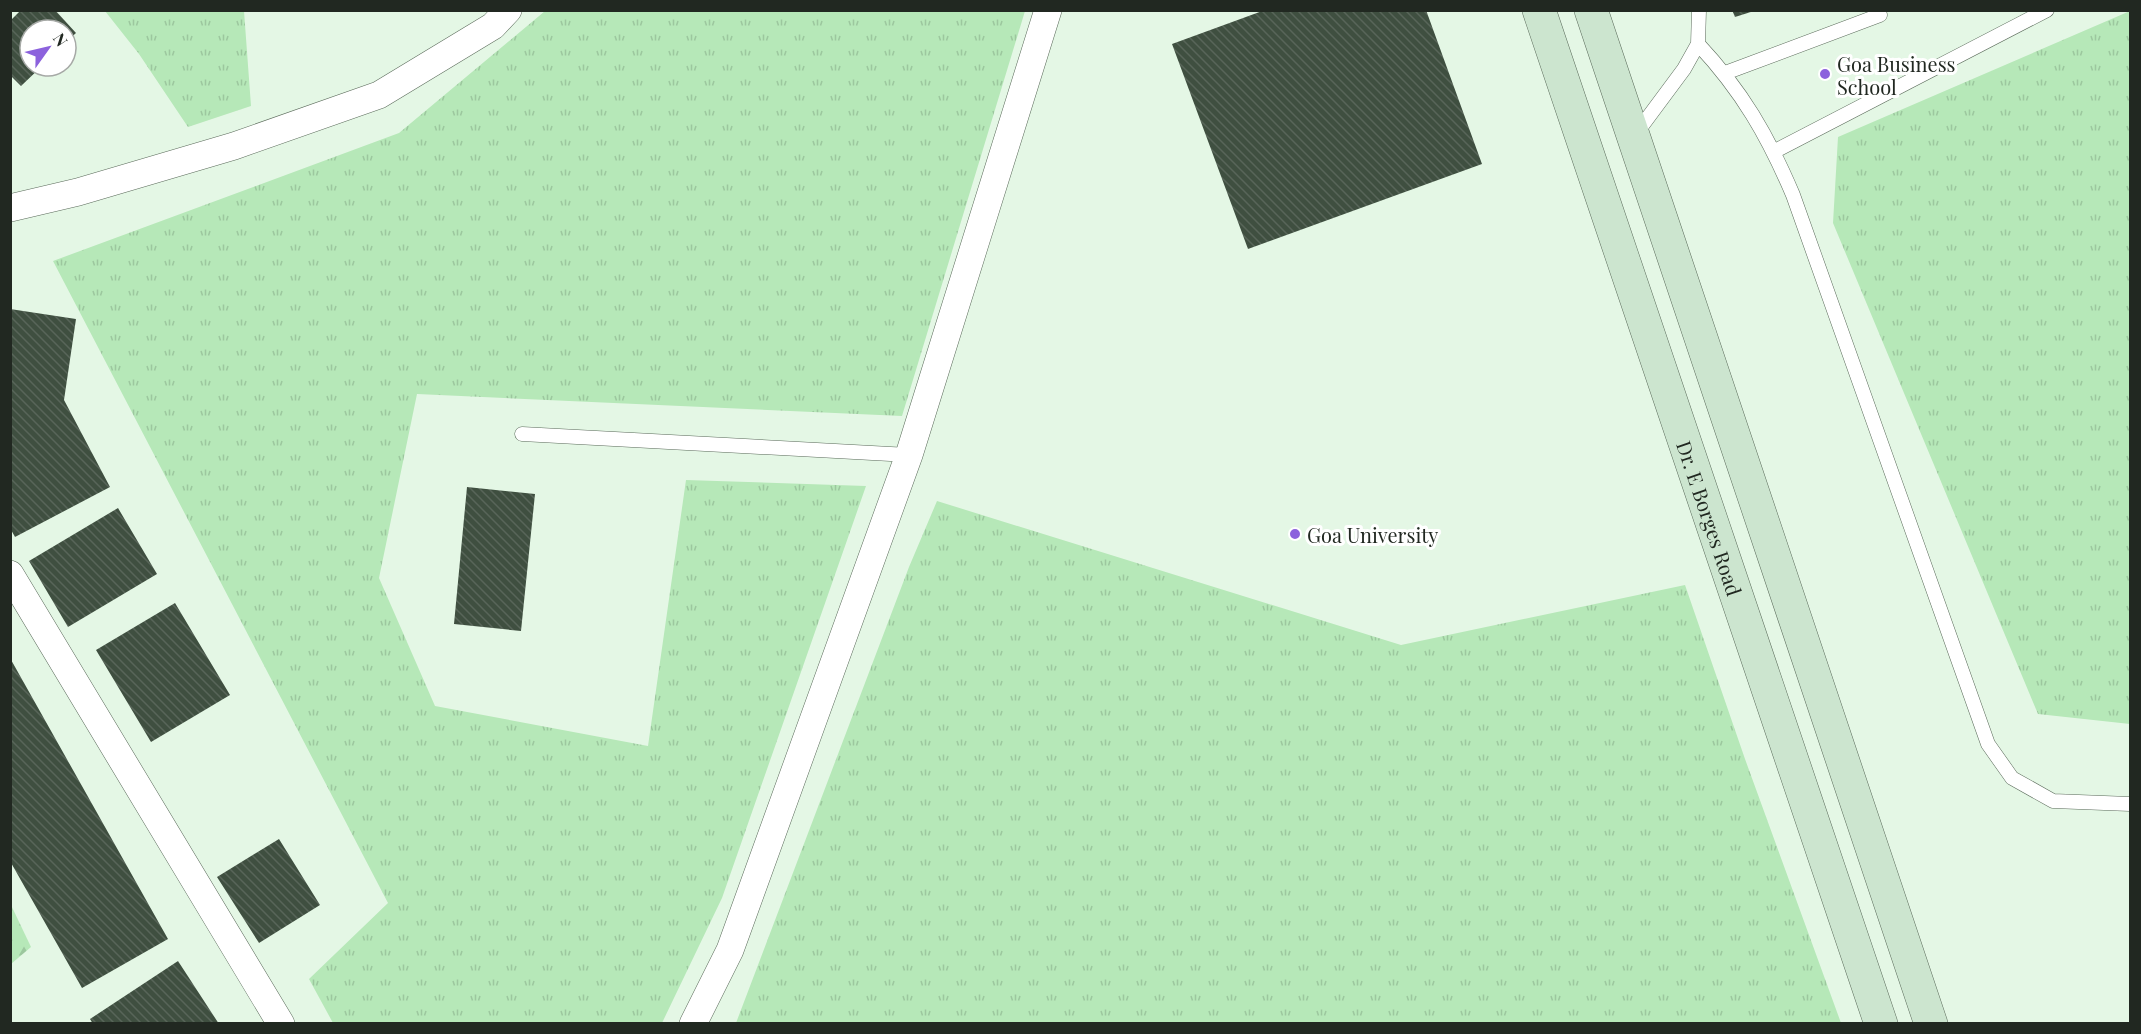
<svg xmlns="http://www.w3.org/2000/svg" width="2141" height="1034" viewBox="0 0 2141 1034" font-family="'Playfair Display',serif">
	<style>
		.grass { fill: url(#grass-tufts) }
		.forest { fill: url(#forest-firs) }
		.building { fill: url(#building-back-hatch) }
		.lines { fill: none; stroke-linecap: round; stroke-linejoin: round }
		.service-casing { stroke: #5b6b5b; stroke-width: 15 }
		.minor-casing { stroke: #5b6b5b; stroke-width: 28 }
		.secondary-casing { stroke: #5b6b5b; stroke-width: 34 }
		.service { stroke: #fff; stroke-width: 14 }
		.minor { stroke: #fff; stroke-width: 27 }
		.secondary { stroke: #cce5cf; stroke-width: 33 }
		.poi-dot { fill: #8c62dd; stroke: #fff; stroke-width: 2 }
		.labels { text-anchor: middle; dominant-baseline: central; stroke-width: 6; stroke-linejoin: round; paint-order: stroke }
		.poi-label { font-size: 20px; fill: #212821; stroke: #fff; text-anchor: start }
		.street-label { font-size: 20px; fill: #212821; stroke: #fff }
	</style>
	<defs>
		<pattern id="grass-tufts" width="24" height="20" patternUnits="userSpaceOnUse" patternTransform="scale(1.5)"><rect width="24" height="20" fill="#b6e8b8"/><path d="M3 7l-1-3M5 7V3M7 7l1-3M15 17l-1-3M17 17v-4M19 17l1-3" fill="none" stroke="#9cc79e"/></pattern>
		<pattern id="forest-firs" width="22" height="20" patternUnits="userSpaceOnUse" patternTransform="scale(1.5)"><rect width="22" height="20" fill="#b6e8b8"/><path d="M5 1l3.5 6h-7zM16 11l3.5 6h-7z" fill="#9cc79e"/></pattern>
		<pattern id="building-back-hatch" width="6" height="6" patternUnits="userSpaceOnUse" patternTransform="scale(1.5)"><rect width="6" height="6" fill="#3f4f40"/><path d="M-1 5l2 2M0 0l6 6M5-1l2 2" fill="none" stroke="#586559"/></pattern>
	</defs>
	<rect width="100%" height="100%" fill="#e4f7e5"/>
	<!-- grass -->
	<path class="grass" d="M 105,11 L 244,11 L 251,106 L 188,127 L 139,54 Z
		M 545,11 L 1025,11 L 902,416 L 417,394 L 379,578 L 435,706 L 648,746 L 686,480 L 866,486 L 722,898 L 662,1023 L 333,1023 L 309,979 L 388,903 L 53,261 L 399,133 Z
		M 2130,11 L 2130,724 L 2038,714 L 1833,223 L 1838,137 Z
		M 937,501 L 1401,645 L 1685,585 L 1745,759 L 1841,1023 L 736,1023 L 909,567 Z"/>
	<!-- forest -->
	<path class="forest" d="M 11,905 L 31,947 L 11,964 L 10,964 Z"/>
	<!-- building -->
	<path class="building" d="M 21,10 L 55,10 L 76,33 L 66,42 L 66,30 L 30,30 L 30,66 L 42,66 L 21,86 L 10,75 L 10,21 Z
		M 1265,10 L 1426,10 L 1482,164 L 1248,249 L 1172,44 Z
		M 1732,10 L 1754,10 L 1754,11 L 1735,17 Z
		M 10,309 L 76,319 L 64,400 L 110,487 L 15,537 L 10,528 Z
		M 467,487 L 535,494 L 521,631 L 454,624 Z
		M 118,508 L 157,574 L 68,627 L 29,561 Z
		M 175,603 L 230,695 L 151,742 L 96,650 Z
		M 10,658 L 168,939 L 82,988 L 10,861 Z
		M 279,839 L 320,905 L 259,943 L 217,877 Z
		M 178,961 L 219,1024 L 93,1024 L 90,1019 Z"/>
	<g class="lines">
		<!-- service casing -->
		<g class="service-casing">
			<path id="service" d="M 1698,44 C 1742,91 1768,136 1793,195 L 1988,744 L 2012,778 L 2053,801 L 2130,804
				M 1725,73 L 1880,15
				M 1635,135 L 1684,69 L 1698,44 L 1699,10
				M 1775,151 L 2047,10
				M 522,434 L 909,455"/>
		</g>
		<!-- minor casing -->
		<g class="minor-casing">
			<path id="minor" d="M 10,208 L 78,192 L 234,146 L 379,95 L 493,26 L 508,10
				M 10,574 L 281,1024
				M 693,1024 L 730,950 L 909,455 L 1048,10"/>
		</g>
		<!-- secondary casing -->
		<g class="secondary-casing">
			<g id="secondary">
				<path id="s1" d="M 1539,10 L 1881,1024"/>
				<path d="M 1591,10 L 1931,1024"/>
			</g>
		</g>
		<!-- service -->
		<use href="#service" class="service"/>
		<!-- minor -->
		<use href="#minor" class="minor"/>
		<!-- secondary -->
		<use href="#secondary" class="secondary"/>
	</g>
	<!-- markers -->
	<g class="poi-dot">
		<circle cx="1825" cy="74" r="6"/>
		<circle cx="1295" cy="534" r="6"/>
	</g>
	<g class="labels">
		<!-- poi labels -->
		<g class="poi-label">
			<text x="1837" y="63">Goa Business<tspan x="1837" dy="23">School</tspan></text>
			<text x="1307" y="534">Goa University</text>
		</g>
		<!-- street labels -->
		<g class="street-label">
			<text stroke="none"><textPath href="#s1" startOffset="536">Dr. E Borges Road</textPath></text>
		</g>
	</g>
	<!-- border -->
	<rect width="2141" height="1034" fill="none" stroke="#212821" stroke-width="24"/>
	<!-- north arrow -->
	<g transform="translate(48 48) rotate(56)"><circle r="28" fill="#ffffff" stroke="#a6a9a6" stroke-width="1.5"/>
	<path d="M0-4.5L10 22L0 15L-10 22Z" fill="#8c62dd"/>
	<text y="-9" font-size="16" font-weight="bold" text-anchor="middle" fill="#212821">N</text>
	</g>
</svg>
